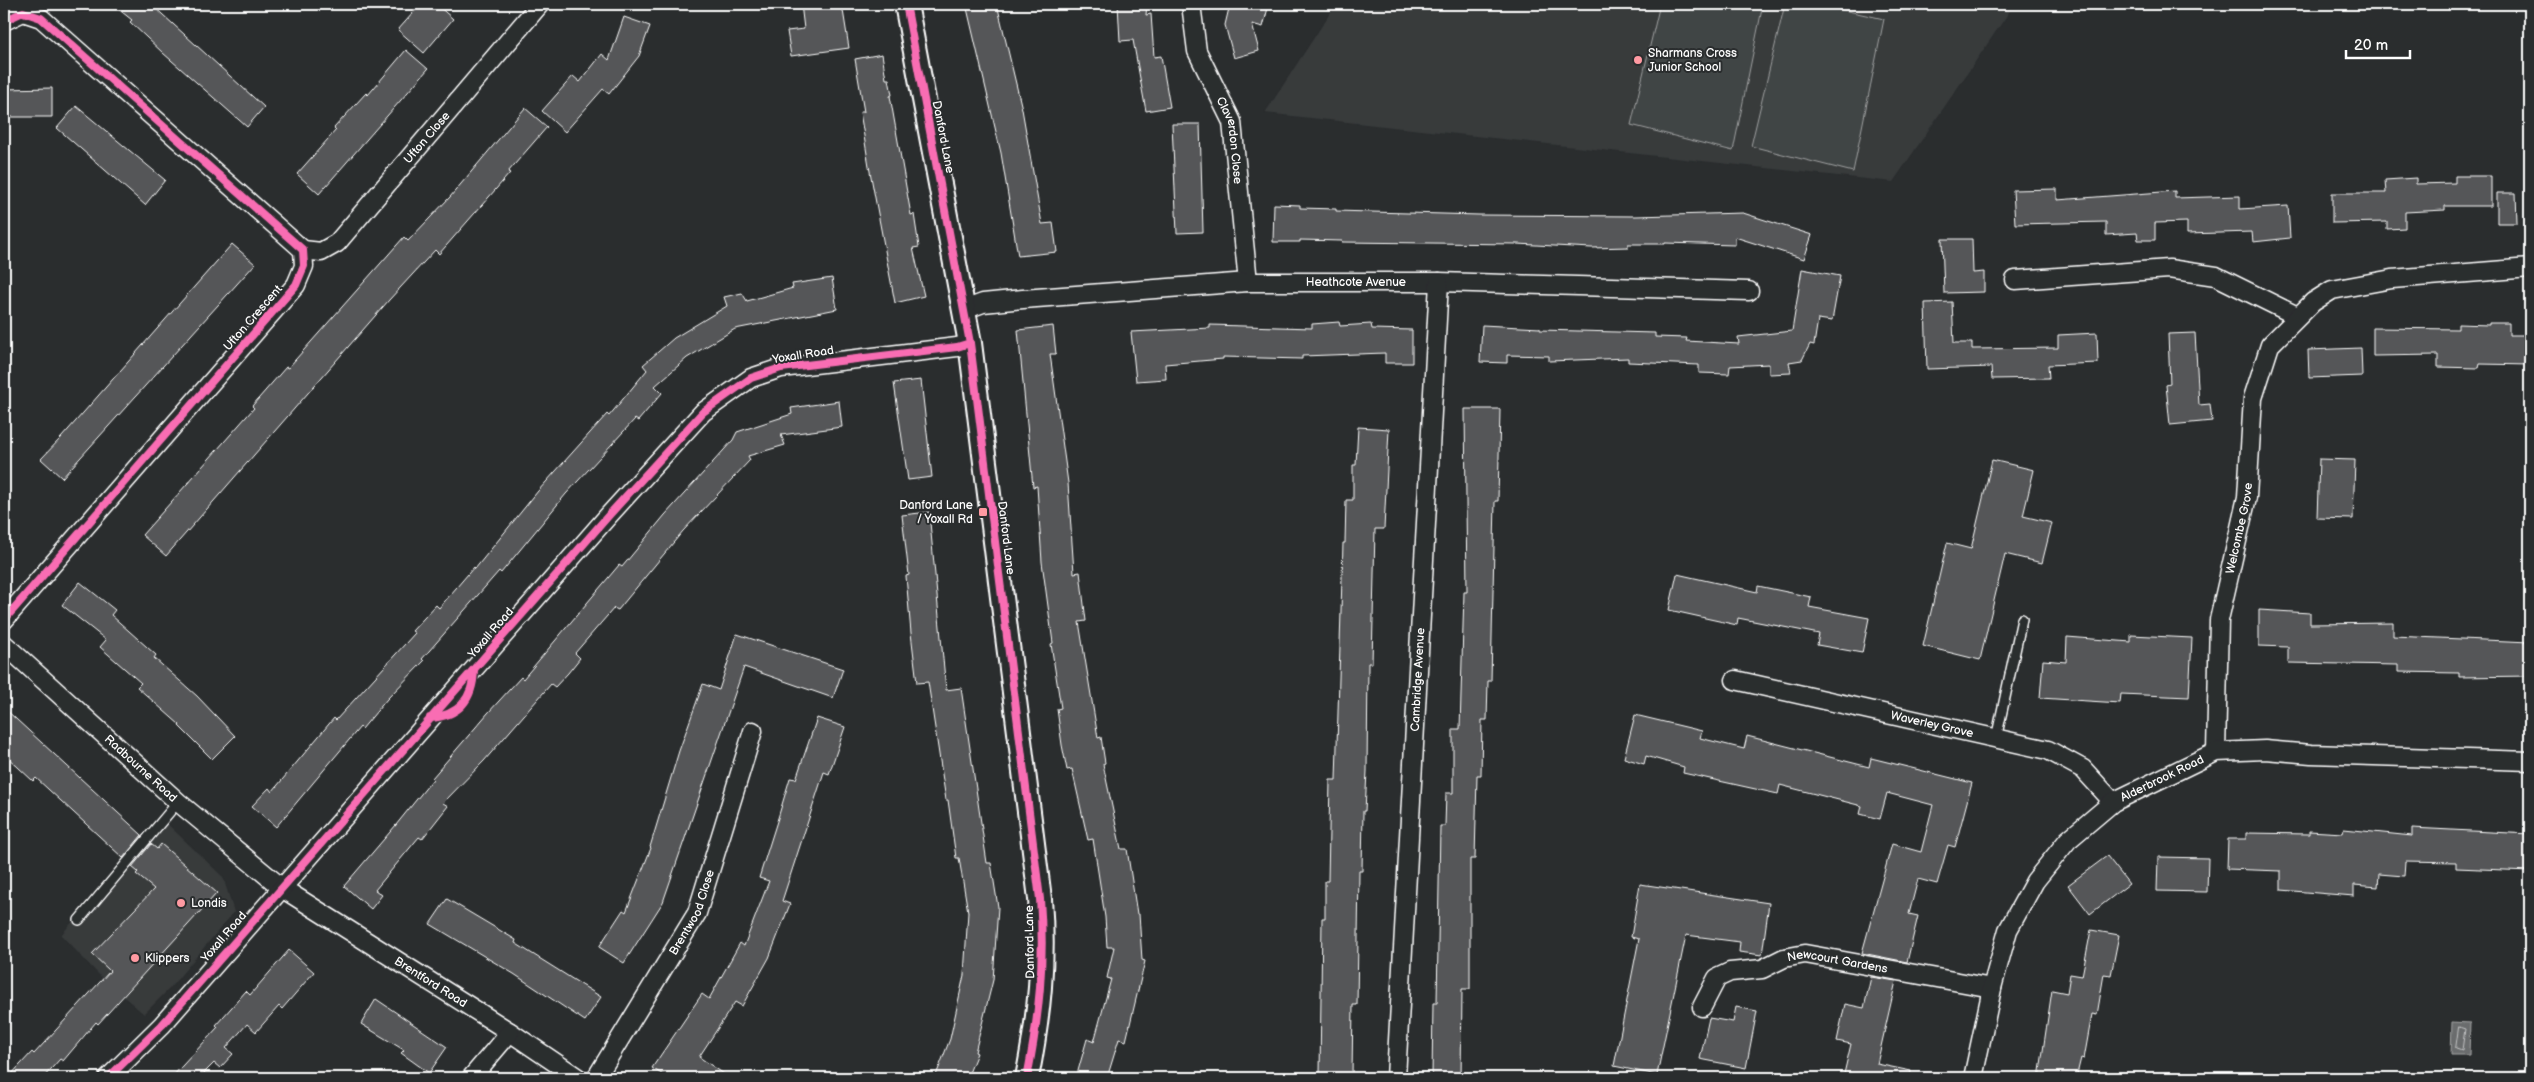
<svg xmlns="http://www.w3.org/2000/svg" width="2534" height="1082" viewBox="0 0 2534 1082" font-family="'Balsamiq Sans',sans-serif">
	<style>
		.built { fill: #373a3b }
		.green { fill: #414445; stroke: #a0a2a2 }
		.water { fill: #6a6c6d; stroke: #a6a7a7 }
		.lines { fill: none; stroke-linecap: round; stroke-linejoin: round }
		.shore { stroke: #c3c4c5; stroke-width: 1 }
		.building { fill: #555758; stroke: #fff }
		.service-casing { stroke: #fff; stroke-width: 12 }
		.minor-casing { stroke: #fff; stroke-width: 21 }
		.tertiary-casing { stroke: #fff; stroke-width: 26 }
		.service { stroke: #2a2d2e; stroke-width: 9 }
		.minor { stroke: #2a2d2e; stroke-width: 18 }
		.tertiary { stroke: #2a2d2e; stroke-width: 22 }
		.cycleway-casing { stroke: #2a2d2e; stroke-width: 11 }
		.cycleway { stroke: #f96db3; stroke-width: 8 }
		.poi-dot { fill: #ff9aa2; stroke: #2a2d2e; stroke-width: 2 }
		.labels { text-anchor: middle; dominant-baseline: central; stroke-width: 4; stroke-linejoin: round; paint-order: stroke }
		.poi-label { font-size: 12px; fill: #fff; stroke: #2a2d2e; text-anchor: start }
		.street-label { font-size: 12px; fill: #fff; stroke: #2a2d2e }
	</style>
	<rect width="100%" height="100%" fill="#2a2d2e"/>
	<filter id="ink" filterUnits="userSpaceOnUse"><feTurbulence type="fractalNoise" baseFrequency=".02" numOctaves="2"/><feDisplacementMap in="SourceGraphic" scale="10" xChannelSelector="R" yChannelSelector="G"/><feConvolveMatrix kernelMatrix="1 2 1 2 8 2 1 2 1" color-interpolation-filters="sRGB"/></filter>
	<g filter="url(#ink)">
		<!-- built -->
		<path class="built" d="M 1336,4 L 1982,4 L 2012,8 L 1893,182 L 1265,113 Z
			M 159,816 L 223,877 L 234,912 L 170,988 L 144,1014 L 103,979 L 61,935 L 132,853 Z"/>
		<!-- green -->
		<path class="green" d="M 1660,4 L 1763,4 L 1733,151 L 1631,125 Z
			M 1785,4 L 1816,4 L 1884,19 L 1853,172 L 1751,146 Z
			M 1982,4 L 2112,4 L 2012,8 Z"/>
		<!-- water -->
		<path class="water" d="M 2452,1022 L 2470,1023 L 2469,1055 L 2451,1055 Z"/>
		<g class="lines">
			<!-- shore -->
			<path class="shore" d="M 2459,1027 L 2465,1029 L 2462,1050 L 2456,1048 Z"/>
		</g>
		<!-- building -->
		<path class="building" d="M 112,4 L 151,4 L 264,107 L 247,127 L 163,53 L 130,22 L 132,20 Z
			M 421,4 L 436,4 L 453,19 L 424,53 L 398,30 Z
			M 801,4 L 842,4 L 849,48 L 791,56 L 787,31 L 804,29 Z
			M 966,4 L 997,4 L 1022,109 L 1042,224 L 1053,223 L 1057,252 L 1018,256 L 1001,153 Z
			M 1118,4 L 1147,4 L 1146,15 L 1151,14 L 1154,57 L 1161,56 L 1170,107 L 1146,111 L 1133,40 L 1120,41 Z
			M 1230,4 L 1269,4 L 1263,27 L 1252,24 L 1259,51 L 1234,58 L 1225,25 Z
			M 624,17 L 650,26 L 639,56 L 609,94 L 603,89 L 565,132 L 542,111 L 573,76 L 580,82 L 602,54 L 609,60 Z
			M 406,50 L 428,69 L 319,194 L 297,174 L 336,130 L 334,128 L 366,93 L 368,95 Z
			M 882,54 L 886,79 L 889,79 L 892,95 L 890,96 L 911,215 L 914,214 L 919,247 L 913,248 L 924,296 L 895,303 L 869,166 L 860,112 L 864,112 L 855,59 Z
			M 52,88 L 52,117 L 4,117 L 4,89 Z
			M 76,106 L 165,180 L 145,205 L 57,128 Z
			M 525,108 L 547,127 L 508,172 L 510,173 L 439,254 L 435,250 L 389,300 L 166,556 L 142,535 L 254,408 L 252,406 L 286,367 L 288,368 L 404,237 L 408,241 L 450,197 Z
			M 1172,124 L 1200,124 L 1203,232 L 1177,233 Z
			M 2455,176 L 2491,176 L 2491,206 L 2445,206 L 2445,210 L 2405,212 L 2405,228 L 2387,229 L 2387,222 L 2332,223 L 2332,193 L 2386,193 L 2385,180 L 2416,178 L 2416,184 L 2455,183 Z
			M 2057,189 L 2057,200 L 2175,191 L 2175,198 L 2240,196 L 2240,209 L 2288,206 L 2290,238 L 2253,242 L 2252,232 L 2187,234 L 2187,222 L 2155,223 L 2155,240 L 2138,240 L 2137,233 L 2106,235 L 2106,222 L 2015,224 L 2013,190 Z
			M 2497,193 L 2516,193 L 2517,223 L 2497,223 Z
			M 1274,204 L 1300,205 L 1300,208 L 1336,209 L 1336,211 L 1479,215 L 1636,216 L 1743,213 L 1812,235 L 1804,259 L 1735,237 L 1735,245 L 1665,243 L 1665,244 L 1628,244 L 1628,247 L 1592,248 L 1517,244 L 1342,242 L 1342,241 L 1300,240 L 1300,242 L 1273,242 Z
			M 1942,239 L 1972,239 L 1973,273 L 1984,272 L 1984,292 L 1944,293 Z
			M 232,244 L 255,264 L 62,478 L 41,459 L 61,438 Z
			M 1802,269 L 1840,276 L 1832,321 L 1818,319 L 1814,345 L 1810,344 L 1802,360 L 1789,362 L 1791,373 L 1769,374 L 1769,364 L 1730,366 L 1729,374 L 1699,373 L 1699,365 L 1628,362 L 1628,358 L 1549,361 L 1549,356 L 1507,355 L 1507,363 L 1480,362 L 1482,325 L 1540,328 L 1540,330 L 1655,333 L 1655,337 L 1687,338 L 1686,341 L 1739,344 L 1738,337 L 1792,331 Z
			M 832,278 L 837,309 L 735,329 L 687,358 L 655,386 L 662,393 L 638,421 L 635,419 L 566,494 L 501,573 L 499,571 L 422,659 L 424,661 L 387,699 L 362,729 L 360,727 L 276,827 L 252,806 L 269,788 L 272,792 L 334,718 L 336,720 L 415,633 L 412,631 L 436,605 L 439,608 L 474,567 L 475,569 L 538,491 L 607,414 L 609,416 L 647,370 L 643,365 L 674,338 L 727,306 L 724,297 L 742,293 L 747,301 L 793,288 L 792,284 Z
			M 1952,302 L 1954,343 L 1972,343 L 1972,349 L 2058,348 L 2058,335 L 2097,333 L 2098,363 L 2048,365 L 2049,378 L 1992,379 L 1991,367 L 1927,369 L 1925,303 Z
			M 1339,322 L 1340,326 L 1371,324 L 1372,329 L 1412,330 L 1412,363 L 1385,363 L 1385,353 L 1302,356 L 1302,359 L 1223,357 L 1223,359 L 1165,364 L 1166,379 L 1136,381 L 1131,332 L 1210,328 L 1210,325 L 1312,328 L 1312,324 Z
			M 2489,323 L 2509,323 L 2509,335 L 2530,335 L 2530,365 L 2480,364 L 2479,368 L 2438,367 L 2438,355 L 2373,356 L 2373,328 L 2458,329 L 2458,324 L 2489,325 Z
			M 1053,326 L 1056,354 L 1050,354 L 1068,483 L 1074,573 L 1080,572 L 1086,621 L 1079,622 L 1098,738 L 1101,737 L 1105,763 L 1103,764 L 1121,849 L 1127,849 L 1137,914 L 1139,914 L 1142,960 L 1145,961 L 1126,1041 L 1119,1039 L 1107,1078 L 1076,1078 L 1087,1039 L 1094,1042 L 1111,979 L 1107,978 L 1114,947 L 1107,947 L 1105,917 L 1093,839 L 1088,840 L 1072,769 L 1067,770 L 1062,745 L 1057,709 L 1061,708 L 1051,644 L 1053,643 L 1042,562 L 1037,486 L 1033,487 L 1018,330 Z
			M 2195,333 L 2199,405 L 2210,404 L 2212,421 L 2170,425 L 2166,385 L 2170,384 L 2168,334 Z
			M 2361,348 L 2362,376 L 2309,378 L 2308,350 Z
			M 921,380 L 932,477 L 908,480 L 894,383 Z
			M 839,401 L 842,427 L 781,435 L 785,445 L 748,456 L 750,460 L 683,531 L 618,610 L 614,608 L 575,653 L 580,658 L 568,673 L 555,687 L 551,684 L 484,761 L 443,803 L 448,806 L 422,839 L 419,837 L 375,890 L 382,895 L 371,909 L 344,886 L 396,825 L 433,779 L 432,778 L 488,713 L 521,677 L 523,679 L 619,565 L 622,567 L 665,515 L 733,440 L 737,432 L 792,414 L 791,408 Z
			M 1465,409 L 1500,409 L 1498,501 L 1495,501 L 1491,681 L 1488,681 L 1487,720 L 1482,720 L 1481,775 L 1477,775 L 1475,859 L 1470,859 L 1470,989 L 1462,989 L 1461,1078 L 1432,1078 L 1433,1003 L 1437,1003 L 1440,826 L 1445,826 L 1446,793 L 1453,793 L 1453,729 L 1460,729 L 1464,592 L 1467,592 Z
			M 1358,427 L 1389,429 L 1384,529 L 1375,529 L 1372,663 L 1368,663 L 1367,771 L 1365,811 L 1363,811 L 1362,871 L 1359,871 L 1357,1005 L 1353,1005 L 1352,1075 L 1320,1075 L 1322,918 L 1325,918 L 1325,881 L 1328,881 L 1330,780 L 1336,780 L 1343,543 L 1345,543 L 1346,500 L 1353,500 L 1353,465 L 1356,465 Z
			M 2319,459 L 2355,460 L 2353,519 L 2317,518 Z
			M 1992,460 L 2034,470 L 2023,516 L 2052,523 L 2042,563 L 2005,554 L 1980,660 L 1923,646 L 1947,543 L 1971,549 Z
			M 929,512 L 946,690 L 961,688 L 987,863 L 991,863 L 998,907 L 993,980 L 975,1052 L 977,1053 L 967,1078 L 935,1078 L 950,1039 L 964,975 L 968,912 L 959,858 L 956,858 L 948,800 L 946,800 L 928,682 L 917,683 L 911,633 L 906,576 L 909,575 L 902,515 Z
			M 1677,574 L 1757,592 L 1758,586 L 1811,597 L 1809,607 L 1869,618 L 1862,653 L 1817,645 L 1819,634 L 1738,618 L 1737,625 L 1669,610 Z
			M 80,582 L 115,610 L 111,615 L 156,655 L 154,658 L 197,696 L 235,736 L 212,759 L 179,726 L 180,725 L 137,687 L 141,683 L 100,647 L 106,640 L 62,605 Z
			M 2259,610 L 2310,613 L 2310,624 L 2393,623 L 2393,636 L 2530,642 L 2530,676 L 2459,677 L 2459,673 L 2398,672 L 2398,665 L 2288,663 L 2288,647 L 2259,646 Z
			M 737,634 L 843,669 L 833,698 L 744,667 L 663,902 L 624,963 L 599,947 L 623,910 L 626,912 L 651,848 L 650,847 L 679,751 L 703,684 L 719,690 Z
			M 2131,635 L 2192,638 L 2189,697 L 2121,694 L 2120,703 L 2040,698 L 2043,660 L 2066,662 L 2067,637 L 2131,642 Z
			M 4,708 L 142,835 L 123,858 L 36,778 L 33,781 L 4,754 Z
			M 1635,715 L 1702,731 L 1700,738 L 1744,749 L 1747,736 L 1869,767 L 1871,758 L 1972,783 L 1955,847 L 1948,845 L 1937,884 L 1918,879 L 1909,914 L 1918,916 L 1907,962 L 1862,953 L 1892,844 L 1921,852 L 1933,805 L 1887,793 L 1880,819 L 1860,814 L 1862,806 L 1780,785 L 1778,794 L 1683,773 L 1684,767 L 1646,756 L 1644,764 L 1624,758 Z
			M 817,718 L 845,727 L 829,774 L 824,772 L 782,901 L 790,904 L 769,958 L 742,1006 L 735,1002 L 699,1057 L 730,1078 L 668,1078 L 652,1068 L 702,994 L 709,999 L 740,943 L 744,946 L 769,881 L 759,878 L 778,818 L 790,778 L 796,779 Z
			M 2412,828 L 2530,834 L 2530,871 L 2456,868 L 2456,862 L 2405,861 L 2404,876 L 2379,874 L 2378,887 L 2354,885 L 2354,896 L 2281,890 L 2281,871 L 2227,869 L 2228,839 L 2246,839 L 2246,833 L 2309,834 L 2309,831 L 2343,833 L 2344,829 L 2412,836 Z
			M 151,844 L 157,849 L 161,844 L 217,893 L 98,1024 L 96,1022 L 63,1061 L 60,1059 L 43,1078 L 8,1078 L 32,1052 L 34,1054 L 110,971 L 92,954 L 154,889 L 136,874 L 138,872 L 132,867 Z
			M 2107,856 L 2129,884 L 2090,914 L 2068,885 Z
			M 2158,857 L 2208,858 L 2207,892 L 2157,891 Z
			M 1640,884 L 1769,903 L 1762,955 L 1739,952 L 1740,942 L 1686,935 L 1657,1075 L 1614,1066 L 1639,939 L 1631,937 Z
			M 447,899 L 516,940 L 515,943 L 601,997 L 585,1021 L 514,974 L 430,924 Z
			M 2091,930 L 2119,935 L 2111,975 L 2104,974 L 2097,1015 L 2092,1014 L 2084,1059 L 2081,1058 L 2076,1078 L 2039,1078 L 2052,990 L 2067,993 L 2070,974 L 2082,976 Z
			M 289,950 L 314,972 L 282,1009 L 279,1006 L 256,1032 L 247,1024 L 226,1048 L 233,1054 L 220,1068 L 214,1063 L 199,1078 L 171,1078 L 218,1027 L 216,1025 L 246,991 L 250,995 Z
			M 1871,977 L 1896,981 L 1877,1064 L 1911,1071 L 1910,1078 L 1843,1078 L 1851,1044 L 1837,1041 L 1845,1004 L 1864,1008 Z
			M 376,999 L 447,1047 L 429,1073 L 401,1053 L 404,1050 L 361,1024 Z
			M 1736,1007 L 1757,1011 L 1746,1068 L 1700,1059 L 1709,1018 L 1733,1022 Z"/>
		<g class="lines">
			<!-- service casing -->
			<g class="service-casing">
				<path id="service" d="M 1996,739 L 2022,619
					M 79,920 L 178,802"/>
			</g>
			<!-- minor casing -->
			<g class="minor-casing">
				<g id="minor">
					<path id="s1" d="M 1191,4 L 1197,51 L 1232,122 L 1248,282"/>
					<path d="M 4,21 L 23,12 L 41,18 L 303,250 L 304,266 L 296,285 L 4,620"/>
					<path id="s2" d="M 303,250 L 321,252 L 337,243 L 540,4"/>
					<path d="M 2015,280 L 2169,269 L 2216,276 L 2297,316"/>
					<path id="s3" d="M 964,310 L 983,303 L 1023,299 L 1248,282 L 1439,282 L 1749,291"/>
					<path id="s4" d="M 4,644 L 178,802 L 282,888 L 510,1032 L 578,1078"/>
					<path id="s5" d="M 1735,680 L 2048,750 L 2083,769 L 2113,802"/>
					<path id="s6" d="M 2216,752 L 2219,620 L 2247,497 L 2253,398 L 2270,345 L 2313,302 L 2332,290 L 2392,279 L 2530,268"/>
					<path id="s7" d="M 1702,1007 L 1717,978 L 1730,972 L 1762,969 L 1784,958 L 1805,954 L 1992,988"/>
					<path d="M 108,1078 L 162,1025 L 609,515 L 703,412 L 751,378 L 781,368 L 957,347 L 970,343"/>
					<path d="M 471,1078 L 510,1032"/>
					<path id="s8" d="M 596,1078 L 697,913 L 753,731"/>
					<path id="s9" d="M 1396,1078 L 1439,282"/>
					<path id="s10" d="M 1973,1078 L 1993,984 L 2008,930 L 2035,881 L 2068,840 L 2113,802 L 2216,752 L 2265,750 L 2311,754 L 2530,761"/>
				</g>
			</g>
			<!-- tertiary casing -->
			<g class="tertiary-casing">
				<path id="tertiary" d="M 906,4 L 970,343 L 1040,899 C 1045,962 1039,1016 1027,1078"/>
			</g>
			<!-- service -->
			<use href="#service" class="service"/>
			<!-- minor -->
			<use href="#minor" class="minor"/>
			<!-- tertiary -->
			<use href="#tertiary" class="tertiary"/>
			<!-- cycleway casing -->
			<g class="cycleway-casing">
				<path id="cycleway" d="M 906,4 L 970,343 L 1040,899 C 1045,962 1039,1016 1027,1078
					M 4,21 L 23,12 L 41,18 L 303,250 L 304,266 L 296,285 L 4,620
					M 430,718 C 460,716 473,698 474,670
					M 108,1078 L 162,1025 L 609,515 L 703,412 L 751,378 L 781,368 L 957,347 L 970,343"/>
			</g>
			<!-- cycleway -->
			<use href="#cycleway" class="cycleway"/>
		</g>
	</g>
	<!-- markers -->
	<g class="poi-dot">
		<circle cx="1638" cy="60" r="5"/>
		<rect x="978" y="507" width="10" height="10" rx="2.5"/>
		<circle cx="181" cy="903" r="5"/>
		<circle cx="135" cy="958" r="5"/>
	</g>
	<g class="labels">
		<!-- poi labels -->
		<g class="poi-label">
			<text x="1648" y="53">Sharmans Cross<tspan x="1648" dy="14">Junior School</tspan></text>
			<text x="973" y="505" text-anchor="end">Danford Lane<tspan x="973" dy="14">/ Yoxall Rd</tspan></text>
			<text x="191" y="903">Londis</text>
			<text x="145" y="958">Klippers</text>
		</g>
		<!-- street labels -->
		<g class="street-label">
			<text stroke="none"><textPath href="#s2" startOffset="175">Ufton Close</textPath></text>
			<text transform="translate(943 137) rotate(79)">Danford Lane</text>
			<text stroke="none"><textPath href="#s1" startOffset="144">Claverdon Close</textPath></text>
			<text stroke="none"><textPath href="#s3" startOffset="394">Heathcote Avenue</textPath></text>
			<text transform="translate(253 318) rotate(-49)">Ufton Crescent</text>
			<text transform="translate(803 355) rotate(-9)">Yoxall Road</text>
			<text stroke="none"><textPath href="#s6" startOffset="226">Welcombe Grove</textPath></text>
			<text transform="translate(1006 538) rotate(83)">Danford Lane</text>
			<text transform="translate(491 633) rotate(-49)">Yoxall Road</text>
			<text stroke="none"><textPath href="#s9" startOffset="399">Cambridge Avenue</textPath></text>
			<text stroke="none"><textPath href="#s5" startOffset="202">Waverley Grove</textPath></text>
			<text stroke="none"><textPath href="#s4" startOffset="185">Radbourne Road</textPath></text>
			<text stroke="none"><textPath href="#s10" startOffset="374">Alderbrook Road</textPath></text>
			<text stroke="none"><textPath href="#s8" startOffset="192">Brentwood Close</textPath></text>
			<text transform="translate(224 937) rotate(-49)">Yoxall Road</text>
			<text transform="translate(1030 942) rotate(-91)">Danford Lane</text>
			<text stroke="none"><textPath href="#s7" startOffset="158">Newcourt Gardens</textPath></text>
			<text stroke="none"><textPath href="#s4" startOffset="546">Brentford Road</textPath></text>
		</g>
	</g>
	<!-- margin -->
	<rect width="2534" height="1082" fill="none" stroke="#2a2d2e" stroke-width="20"/>
	<rect x="10" y="10" width="2514" height="1062" fill="none" stroke="#fff" stroke-width="2" filter="url(#ink)"/>
	<!-- scale -->
	<path d="M2346 50v8h64v-8" fill="none" stroke="#ffffff" stroke-width="2.5"/>
	<text x="2354" y="50" font-size="15" fill="#ffffff" stroke="#2a2d2e" stroke-width="4" paint-order="stroke">20 m</text>
</svg>
